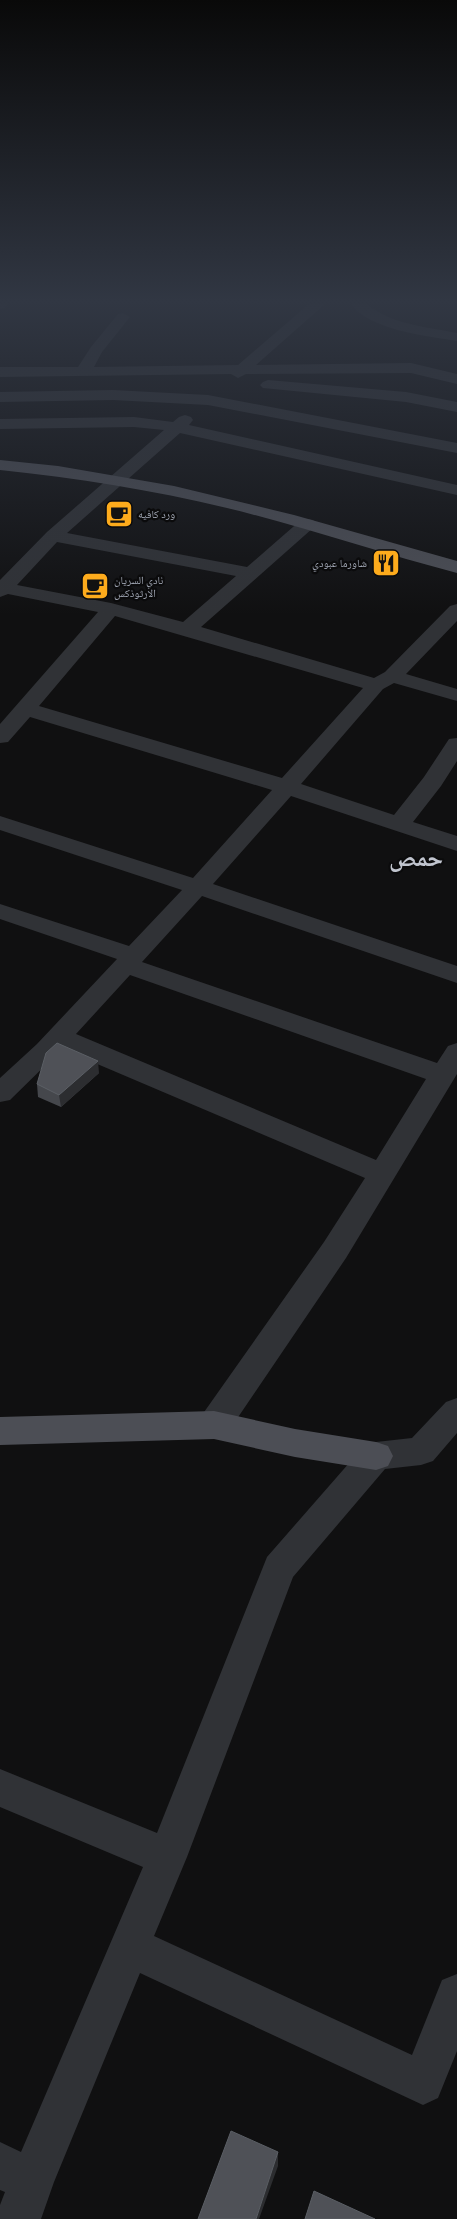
<svg xmlns="http://www.w3.org/2000/svg" width="457" height="2219" viewBox="0 0 457 2219" font-family="'Titillium Web','Noto Naskh Arabic',sans-serif">
	<style>
		.lines { fill: none; stroke-linecap: round; stroke-linejoin: round }
		.minor { fill: #303236; fill-rule: evenodd }
		.major { fill: #4c4e55; fill-rule: evenodd }
		.wall { fill: #45474c }
		.shaded-wall { fill: #2c2d30 }
		.building { fill: #4f5157; stroke: #5b5f65 }
		.labels { text-anchor: middle; dominant-baseline: central; stroke-width: 4.5; stroke-linejoin: round; paint-order: stroke }
		.far-poi-label { font-size: 11px; fill: #a0a6b3; stroke: #0b0b0c; text-anchor: start }
		.town-label { font-size: 24px; font-weight: bold; fill: #c1c5cf; stroke: #0b0b0c }
	</style>
	<rect width="100%" height="100%" fill="#101011"/>
	<g class="lines">
		<!-- minor -->
		<path class="minor" d="M 0,304 L 8,304 L 5,308 L 0,309 Z
			M 309,304 L 325,304 L 256,365 L 411,363 L 457,374 L 457,384 L 411,373 L 246,374 L 238,378 L 231,374 L 0,377 L 0,367 L 78,367 L 91,347 L 118,314 L 123,313 L 130,317 L 102,352 L 94,367 L 238,365 Z
			M 351,304 L 367,304 C 390,324 427,327 457,333 L 457,341 C 427,336 369,330 351,304 Z
			M 268,380 L 406,392 L 457,402 L 457,412 L 406,402 L 263,388 L 260,385 L 263,382 Z
			M 113,390 L 208,395 L 457,443 L 457,453 L 208,405 L 113,400 L 0,402 L 0,392 Z
			M 185,415 L 191,417 L 193,420 L 189,425 L 457,485 L 457,495 L 180,433 L 67,533 L 247,567 L 301,520 L 307,519 L 313,520 L 316,524 L 313,528 L 201,627 L 374,678 L 385,672 L 450,606 L 457,604 L 457,621 L 406,674 L 457,689 L 457,701 L 394,683 L 383,689 L 301,784 L 394,815 L 424,777 L 449,739 L 457,738 L 457,761 L 441,786 L 413,822 L 457,836 L 457,851 L 291,796 L 213,884 L 457,966 L 457,983 L 202,896 L 142,962 L 437,1063 L 448,1046 L 457,1043 L 457,1074 L 346,1258 L 226,1435 L 214,1439 L 202,1435 L 198,1425 L 202,1415 L 324,1242 L 365,1178 L 62,1049 L 10,1100 L 0,1102 L 0,1078 L 37,1044 L 117,959 L 0,919 L 0,904 L 129,946 L 182,890 L 0,830 L 0,816 L 193,878 L 272,790 L 30,717 L 8,742 L 0,743 L 0,724 L 98,612 L 8,594 L 0,597 L 0,580 L 47,532 L 164,430 L 134,427 L 0,429 L 0,419 L 134,417 L 173,422 L 179,417 ZM 57,542 L 236,576 L 183,622 L 111,603 L 17,585 ZM 115,616 L 363,688 L 282,778 L 39,706 ZM 130,975 L 426,1079 L 376,1160 L 76,1034 Z
			M 457,1398 L 457,1433 L 433,1461 L 421,1465 L 385,1469 L 293,1577 L 187,1857 L 154,1936 L 412,2055 L 442,1980 L 457,1974 L 457,2051 L 438,2098 L 423,2105 L 408,2098 L 140,1973 L 54,2182 L 41,2219 L 0,2219 L 0,2205 L 5,2192 L 0,2190 L 0,2142 L 21,2152 L 143,1867 L 0,1807 L 0,1769 L 157,1833 L 267,1557 L 364,1446 L 376,1442 L 412,1438 L 446,1402 Z"/>
		<!-- major -->
		<path class="major" d="M 0,460 L 58,466 L 174,486 L 294,515 L 457,561 L 457,573 C 380,553 305,527 227,508 C 152,490 77,478 0,470 Z
			M 214,1411 L 295,1429 L 376,1442 L 388,1446 L 393,1456 L 388,1466 L 376,1470 L 295,1457 L 214,1439 L 0,1445 L 0,1417 Z"/>
	</g>
	<!-- wall -->
	<path class="wall" d="M 99,1073 L 61,1107 L 38,1097 L 37,1084 Z"/>
	<!-- shaded-wall -->
	<path class="shaded-wall" d="M 98,1061 L 99,1073 L 61,1107 L 59,1095 Z
		M 278,2152 L 278,2166 L 259,2219 L 256,2219 Z"/>
	<!-- building -->
	<path class="building" d="M 57,1043 L 98,1061 L 59,1095 L 37,1084 L 46,1053 Z
		M 231,2131 L 278,2152 L 256,2219 L 198,2219 Z
		M 314,2191 L 375,2219 L 305,2219 Z"/>
	<!-- sky -->
	<linearGradient id="sky" x2="0" y2="1"><stop stop-color="#090909"/><stop offset="0.49" stop-color="#313743"/><stop offset="1" stop-color="#313743" stop-opacity="0"/></linearGradient>
	<rect width="457" height="615" fill="url(#sky)"/>
	<!-- icons -->
	<defs>
		<g id="cafe-square" transform="scale(1.4375)"><rect x="-9" y="-9" width="18" height="18" rx="4" fill="#fdab1c" stroke="#0b0b0c"/><path d="M-5.5-4.5H6V0H3Q3 3.5 0 3.5H-2.5Q-5.5 3.5-5.5 0ZM3-3.2v2h1.7v-2ZM-6 4.5H4V6H-6Z" fill="#111"/></g>
		<g id="restaurant-square" transform="scale(1.4375)"><rect x="-9" y="-9" width="18" height="18" rx="4" fill="#fdab1c" stroke="#0b0b0c"/><path d="M-5-6h1v4h1v-4h1v4h1v-4h1v5L-1.5 .5V6h-2V.5L-5-1ZM5-6V6H3V1.5H1.5Q1.5-4 5-6Z" fill="#111"/></g>
	</defs>
	<g fill-rule="evenodd">
		<use href="#cafe-square" x="119" y="514"/>
		<use href="#restaurant-square" x="386" y="563"/>
		<use href="#cafe-square" x="95" y="586"/>
	</g>
	<g class="labels">
		<!-- far-poi labels -->
		<g class="far-poi-label">
			<text x="138" y="514">ورد كافيه</text>
			<text x="367" y="563" text-anchor="end">شاورما عبودي</text>
			<text x="114" y="580">نادي السريان<tspan x="114" dy="13">الارثوذكس</tspan></text>
		</g>
		<!-- town labels -->
		<g class="town-label">
			<text x="416" y="857">حمص</text>
		</g>
	</g>
</svg>
